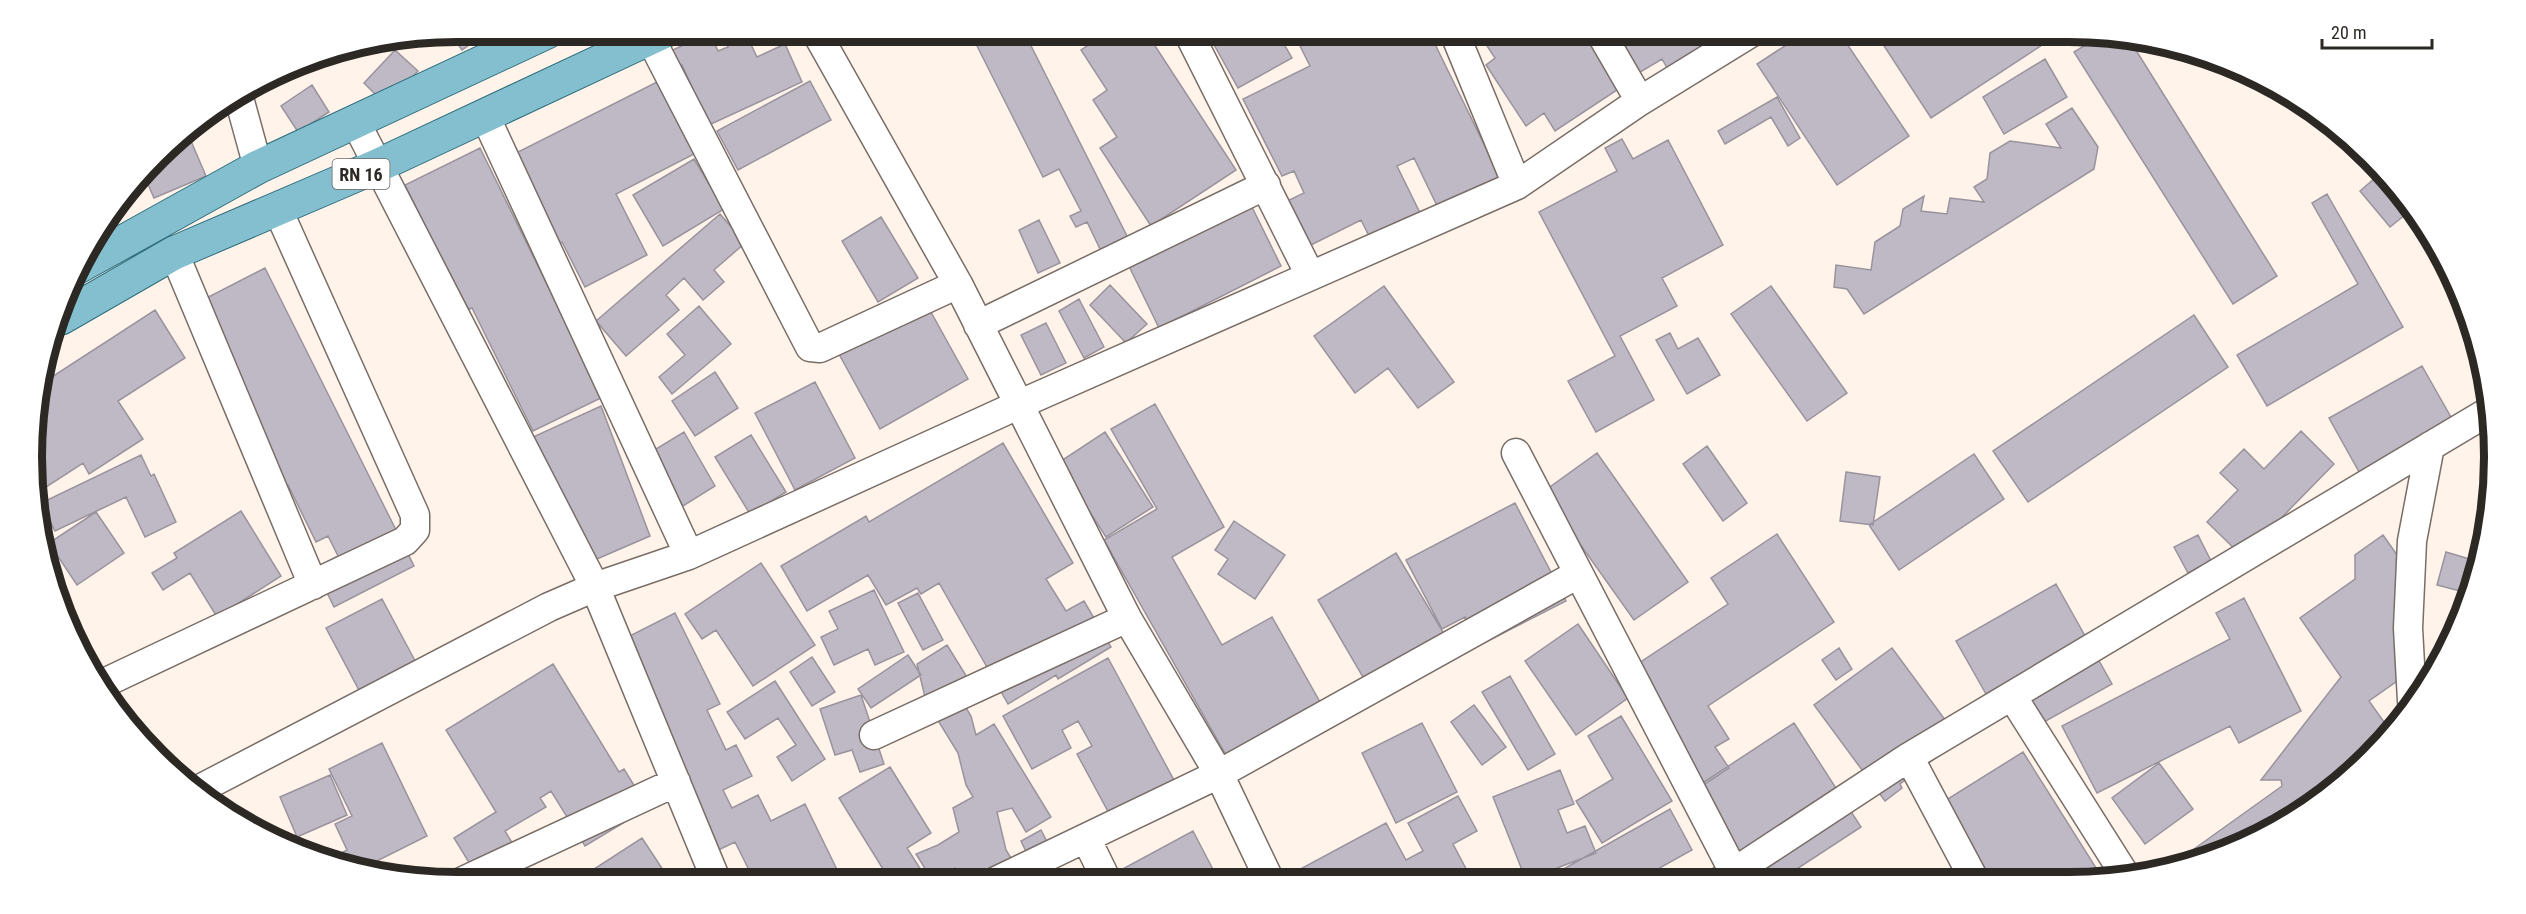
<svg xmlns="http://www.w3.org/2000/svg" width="2526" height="914" viewBox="0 0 2526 914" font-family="'Roboto Condensed',sans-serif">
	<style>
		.building { fill: #bfb9c5; stroke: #99939e; stroke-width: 1.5 }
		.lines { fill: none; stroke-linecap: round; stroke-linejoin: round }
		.minor-casing { stroke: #796e67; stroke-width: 31 }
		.primary-casing { stroke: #2f6e7d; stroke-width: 35 }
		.minor { stroke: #fff; stroke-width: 28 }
		.primary { stroke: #83bfce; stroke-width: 33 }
		.labels { text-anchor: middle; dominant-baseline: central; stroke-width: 4.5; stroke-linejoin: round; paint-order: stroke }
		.shield { fill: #fff; stroke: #6b6866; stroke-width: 1.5 }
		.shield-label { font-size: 18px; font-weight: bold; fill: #2c2824 }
		.rim { fill: none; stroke: #2c2824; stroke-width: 8 }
	</style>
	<rect width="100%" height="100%" fill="#fff3ea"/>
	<!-- building -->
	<path class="building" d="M 449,32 L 475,32 L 479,38 L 462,50 Z
		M 720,32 L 745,32 L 757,57 L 785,44 L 802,82 L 709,125 L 682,65 L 674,69 L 666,53 L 710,33 L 718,51 L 728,47 Z
		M 976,32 L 1024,32 L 1129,240 L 1102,253 L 1087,222 L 1076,227 L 1070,216 L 1081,211 L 1059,169 L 1043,177 L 971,34 Z
		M 1063,32 L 1080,32 L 1068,40 Z
		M 1108,32 L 1146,32 L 1236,170 L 1151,226 L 1100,148 L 1117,137 L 1093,100 L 1107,90 L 1081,50 Z
		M 1207,32 L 1277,32 L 1292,58 L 1238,88 Z
		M 1293,32 L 1429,32 L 1502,181 L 1440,212 L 1414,158 L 1397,166 L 1423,219 L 1373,244 L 1361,220 L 1307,247 L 1285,202 L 1304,193 L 1294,171 L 1282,176 L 1243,99 L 1310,66 Z
		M 1478,32 L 1588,32 L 1623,86 L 1555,131 L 1544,113 L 1526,126 L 1486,65 L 1495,58 Z
		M 1613,32 L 1702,32 L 1712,47 L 1670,73 L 1662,59 L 1637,74 Z
		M 1712,32 L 1732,32 L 1718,40 Z
		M 1806,32 L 1839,32 L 1909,136 L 1837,185 L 1757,64 Z
		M 1875,32 L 2062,32 L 1931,118 Z
		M 2100,36 L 2129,39 L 2277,276 L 2233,304 L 2074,52 Z
		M 395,50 L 418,71 L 386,105 L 364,83 Z
		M 2045,59 L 2067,97 L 2004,134 L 1983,97 Z
		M 661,80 L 698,152 L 616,194 L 647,255 L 585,287 L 562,242 L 559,244 L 514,154 Z
		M 810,81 L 831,120 L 738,170 L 717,131 Z
		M 312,85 L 329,112 L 298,132 L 281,106 Z
		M 1777,97 L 1800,138 L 1788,146 L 1771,117 L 1725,144 L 1718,131 Z
		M 2072,108 L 2098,147 L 2094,169 L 1864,314 L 1847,289 L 1834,287 L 1836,265 L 1871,270 L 1875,242 L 1900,226 L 1903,209 L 1924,196 L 1921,211 L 1947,214 L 1950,198 L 1984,202 L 1974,187 L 1987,179 L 1990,153 L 2010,141 L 2061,148 L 2046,124 Z
		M 188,134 L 206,176 L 154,198 L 143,173 L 174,140 Z
		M 1622,139 L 1633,159 L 1668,140 L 1723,245 L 1662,278 L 1677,306 L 1620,336 L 1654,400 L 1596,432 L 1568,381 L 1615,356 L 1539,212 L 1617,171 L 1605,148 Z
		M 480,148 L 592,376 L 607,395 L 533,431 L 472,308 L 467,310 L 405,185 Z
		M 694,159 L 724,209 L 663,246 L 633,195 Z
		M 2383,171 L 2389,176 L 2435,241 L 2431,235 L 2426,240 L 2405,215 L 2390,227 L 2360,191 Z
		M 128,189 L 133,200 L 113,209 L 120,198 Z
		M 2327,194 L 2403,327 L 2267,406 L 2237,355 L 2358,284 L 2312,203 Z
		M 1249,201 L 1281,266 L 1159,328 L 1127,262 Z
		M 720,214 L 745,243 L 714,270 L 724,282 L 703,300 L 684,278 L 666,295 L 679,310 L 626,356 L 596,321 Z
		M 881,217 L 918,278 L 878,302 L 842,241 Z
		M 1039,220 L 1060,263 L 1038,273 L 1019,230 Z
		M 265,268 L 414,566 L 334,607 L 315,568 L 338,556 L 328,536 L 316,542 L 288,485 L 278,490 L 183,310 Z
		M 1110,285 L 1147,324 L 1126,343 L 1090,305 Z
		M 1384,286 L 1454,382 L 1418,408 L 1388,368 L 1355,393 L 1314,336 Z
		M 1771,286 L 1847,393 L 1807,421 L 1731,314 Z
		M 1079,299 L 1104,347 L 1084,358 L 1059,311 Z
		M 927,305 L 968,379 L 880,429 L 839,354 Z
		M 699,306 L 731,344 L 672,394 L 659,377 L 685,355 L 667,334 Z
		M 155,310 L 185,358 L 118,401 L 143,439 L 89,474 L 83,463 L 37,493 L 32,485 L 35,402 L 41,384 Z
		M 2194,315 L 2228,367 L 2028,502 L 1993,451 Z
		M 1046,323 L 1066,363 L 1041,375 L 1021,335 Z
		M 1670,333 L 1678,349 L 1698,338 L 1720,375 L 1687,394 L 1656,340 Z
		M 2422,366 L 2456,426 L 2363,479 L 2329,418 Z
		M 715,372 L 738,408 L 695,436 L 672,401 Z
		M 815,382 L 855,458 L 795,490 L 755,413 Z
		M 1155,404 L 1224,527 L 1172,557 L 1222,645 L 1272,617 L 1333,725 L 1239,778 L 1104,540 L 1157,509 L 1111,429 Z
		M 601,406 L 650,536 L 590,562 L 533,437 Z
		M 2301,431 L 2334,464 L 2243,557 L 2207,522 L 2238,490 L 2220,473 L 2244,449 L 2264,469 Z
		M 684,432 L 715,486 L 683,506 L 651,452 Z
		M 1105,432 L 1153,507 L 1106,537 L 1058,463 Z
		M 751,435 L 786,492 L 750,514 L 715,457 Z
		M 1003,443 L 1073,563 L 1046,579 L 1066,611 L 1084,601 L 1111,647 L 1058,679 L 1056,675 L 1008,704 L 939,583 L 921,594 L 917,588 L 886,605 L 868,575 L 807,611 L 781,566 L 866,516 L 869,522 Z
		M 1707,446 L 1747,503 L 1723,521 L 1683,464 Z
		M 1597,453 L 1688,582 L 1634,620 L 1543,492 Z
		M 1974,454 L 2004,499 L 1899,570 L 1869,525 Z
		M 141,455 L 151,476 L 154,474 L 176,522 L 145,537 L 126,497 L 55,531 L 41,503 Z
		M 1846,472 L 1880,477 L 1873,525 L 1840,521 Z
		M 1515,503 L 1566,601 L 1480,645 L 1465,617 L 1442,629 L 1406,560 Z
		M 241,511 L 281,576 L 217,617 L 190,573 L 163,590 L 152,573 L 177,558 L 174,553 Z
		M 96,512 L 124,553 L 77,585 L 49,543 Z
		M 1234,521 L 1285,555 L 1255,599 L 1218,574 L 1228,559 L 1215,550 Z
		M 39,525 L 48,542 L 42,546 Z
		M 1777,534 L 1834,622 L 1708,706 L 1729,739 L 1715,747 L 1729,768 L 1696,790 L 1624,673 L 1728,604 L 1711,578 Z
		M 2198,535 L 2211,561 L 2188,573 L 2174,547 Z
		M 2383,535 L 2411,575 L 2400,679 L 2369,701 L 2389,729 L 2370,752 L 2342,772 L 2342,782 L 2257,839 L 2173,864 L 2282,786 L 2281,780 L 2261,780 L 2341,677 L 2300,618 L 2355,579 L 2355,555 Z
		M 2446,552 L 2473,560 L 2464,592 L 2437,585 Z
		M 1396,553 L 1456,654 L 1364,679 L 1318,600 Z
		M 761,563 L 815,645 L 753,686 L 716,630 L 702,639 L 685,614 Z
		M 2056,584 L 2112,684 L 2035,727 L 2009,681 L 1986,694 L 1956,641 Z
		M 874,590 L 904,652 L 875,665 L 868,649 L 834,665 L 821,637 L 838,629 L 829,611 Z
		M 918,593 L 943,640 L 923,650 L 898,603 Z
		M 2244,598 L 2301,711 L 2239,743 L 2230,726 L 2097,793 L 2062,726 L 2230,639 L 2216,613 Z
		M 382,599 L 420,670 L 360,692 L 326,628 Z
		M 675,613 L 720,704 L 707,710 L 726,750 L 736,745 L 752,776 L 723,790 L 732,808 L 758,795 L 771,821 L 805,804 L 843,882 L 755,882 L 735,842 L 710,854 L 608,647 Z
		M 1578,624 L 1628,698 L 1576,735 L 1525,661 Z
		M 947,645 L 970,682 L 956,691 L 971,716 L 976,735 L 994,724 L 1051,817 L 1026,832 L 1012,808 L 997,812 L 1006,850 L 1016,866 L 1020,881 L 963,881 L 955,868 L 929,875 L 916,854 L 938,845 L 959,832 L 953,808 L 973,797 L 966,785 L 958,753 L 926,701 L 917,664 Z
		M 1839,648 L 1852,669 L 1836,680 L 1822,660 Z
		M 1892,648 L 1960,740 L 1900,784 L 1902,788 L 1885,801 L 1814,705 Z
		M 908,655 L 921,675 L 871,708 L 858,689 Z
		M 812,657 L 835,692 L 812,706 L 790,672 Z
		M 1108,658 L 1182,795 L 1118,830 L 1077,754 L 1092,746 L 1078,721 L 1062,730 L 1071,748 L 1032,769 L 1003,716 Z
		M 553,664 L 619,772 L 624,769 L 648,808 L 585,846 L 551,791 L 540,798 L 546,807 L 505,831 L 526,866 L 499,882 L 481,882 L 454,838 L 496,812 L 446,730 Z
		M 1510,676 L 1555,754 L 1528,770 L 1482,692 Z
		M 775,681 L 825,759 L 792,781 L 777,757 L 796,745 L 778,718 L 745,739 L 727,712 Z
		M 861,695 L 884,764 L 860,772 L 852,750 L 835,755 L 820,709 Z
		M 1474,705 L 1506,747 L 1482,765 L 1451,722 Z
		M 1621,716 L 1672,801 L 1602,843 L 1576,801 L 1613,779 L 1588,736 Z
		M 1422,723 L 1457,792 L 1396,823 L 1362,753 Z
		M 1794,723 L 1861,827 L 1780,880 L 1755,880 L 1695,788 Z
		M 382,743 L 427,836 L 359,870 L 347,868 L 339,854 L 347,850 L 335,824 L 352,816 L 329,769 Z
		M 2023,752 L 2103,879 L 1980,879 L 1935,807 Z
		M 2159,763 L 2193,809 L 2145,844 L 2112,798 Z
		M 890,767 L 931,833 L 907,848 L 928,881 L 891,882 L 839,798 Z
		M 1560,770 L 1574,804 L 1558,810 L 1567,833 L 1585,826 L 1596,853 L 1526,880 L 1493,797 Z
		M 330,775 L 347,815 L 297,837 L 280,797 Z
		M 1458,796 L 1477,831 L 1453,844 L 1472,880 L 1294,881 L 1291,874 L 1386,823 L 1406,860 L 1423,851 L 1408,823 Z
		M 1670,809 L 1692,850 L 1638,880 L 1544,880 Z
		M 1041,830 L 1056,859 L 1035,870 L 1021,841 Z
		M 1193,831 L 1219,881 L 1122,881 L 1117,872 Z
		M 642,838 L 671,882 L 574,882 Z
		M 1897,869 L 1903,879 L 1880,879 Z
		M 1507,870 L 1513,880 L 1491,880 Z"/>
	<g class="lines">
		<!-- minor casing -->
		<g class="minor-casing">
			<path id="minor" d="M 647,32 L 810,347 L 820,348 L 958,284
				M 816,32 L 958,284 L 1127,618 L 1219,774 L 1270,881
				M 1188,32 L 1310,275
				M 1454,32 L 1517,185
				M 1600,32 L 1640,101
				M 239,98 L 258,167
				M 485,116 L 689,555
				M 355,121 L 595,587 L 717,882
				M 174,253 L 313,585
				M 978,325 L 1266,185
				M 1516,453 L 1738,880
				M 100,685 L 405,541 L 415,530 L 415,515 L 278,210
				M 2012,696 L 2127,878
				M 2412,701 L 2408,628 L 2412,541 L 2430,446
				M 874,735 L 1127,618
				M 1909,757 L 1974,879
				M 196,791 L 549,607 L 595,587 L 689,555 L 1018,405 L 1517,185 L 1640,101 L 1752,32
				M 1086,838 L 1107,881
				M 1722,880 L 1909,757 L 2491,410
				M 996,881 L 1219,774 L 1578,574
				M 461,882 L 676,782"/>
		</g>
		<!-- primary casing -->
		<g class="primary-casing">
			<path id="primary" d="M 76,268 L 258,167 L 547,32
				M 61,318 L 174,253 L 377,166 L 663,32"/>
		</g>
		<!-- minor -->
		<use href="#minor" class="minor"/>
		<!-- primary -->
		<use href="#primary" class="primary"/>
	</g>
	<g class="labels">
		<!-- shield labels -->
		<rect class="shield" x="332.5" y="159" width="57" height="30" rx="4.5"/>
		<g class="shield-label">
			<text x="361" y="174">RN 16</text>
		</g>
	</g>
	<!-- crop -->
	<path d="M0 0H2526V914H0ZM457 42H2069A415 415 0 0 1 2484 457V457A415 415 0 0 1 2069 872H457A415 415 0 0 1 42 457V457A415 415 0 0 1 457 42Z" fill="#fff" fill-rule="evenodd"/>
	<path class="rim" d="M457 42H2069A415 415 0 0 1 2484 457V457A415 415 0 0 1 2069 872H457A415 415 0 0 1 42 457V457A415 415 0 0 1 457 42Z"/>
	<!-- scale -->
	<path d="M2322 39v9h110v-9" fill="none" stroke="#2c2824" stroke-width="3"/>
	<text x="2331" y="39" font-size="18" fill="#2c2824" stroke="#ffffff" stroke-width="4.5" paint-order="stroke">20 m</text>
</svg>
